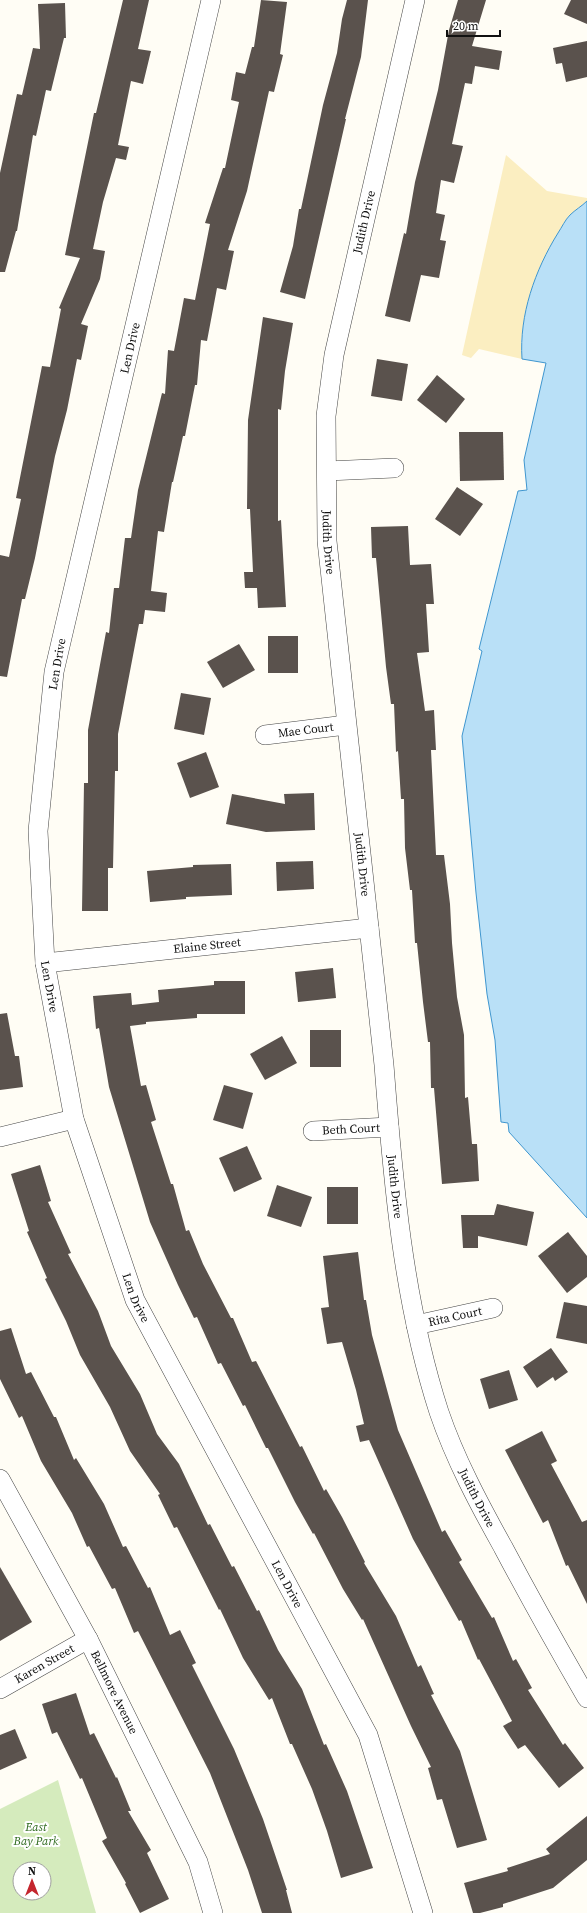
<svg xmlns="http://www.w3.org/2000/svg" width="587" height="1913" font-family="'Source Serif 4',serif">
	<rect width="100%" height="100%" fill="#fffdf5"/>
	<path fill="#d5ebbd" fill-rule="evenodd" d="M58,1780L96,1913H0V1809ZM20,1869H44V1893H20Z"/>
	<polygon fill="#fbeec1" points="506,155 547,191 587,198 587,201 569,216 532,289 523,324 521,341 522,359 479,349 471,358 462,355"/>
	<path fill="#b9e0f7" stroke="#3f96cf" d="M587,201V1218L509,1132L508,1123L501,1122L495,1040L487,994L476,893L462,736L482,651L479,649L518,491L527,490L524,460L546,363L522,359C519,315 535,270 558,233C562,227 565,220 570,215C575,210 582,206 587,201Z"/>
	<g fill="#5a524d">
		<polygon points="123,0 149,0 138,49 151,51 143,84 131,81 118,145 129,147 126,160 116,158 103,202 93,249 105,251 100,279 81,324 88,326 81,360 77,359 67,410 55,456 35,558 25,599 22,599 7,677 0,676 0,555 9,557 21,499 16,498 42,366 50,367 61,309 59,308 80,258 65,255 94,113 96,113"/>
		<polygon points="261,0 287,2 280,54 283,55 274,92 269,91 247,191 228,250 234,251 226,290 217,288 207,341 201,340 197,385 195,385 185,436 183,436 173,482 172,482 164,532 158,531 151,591 167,593 165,612 145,610 143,624 139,624 118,734 118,771 115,771 113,868 108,868 108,911 82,911 84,783 88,783 88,730 106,632 109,633 114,588 119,588 125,538 131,538 138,490 162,393 165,394 168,350 174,351 184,298 195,300 210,224 205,223 223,168 225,168 239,102 231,100 236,72 245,74 252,47 254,47"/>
		<polygon points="347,0 368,0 361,57 345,119 346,119 305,299 280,292 293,246 299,209 301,209 323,105 337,53 342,19"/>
		<polygon points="458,0 486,0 472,46 502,51 499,70 475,66 472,84 465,83 452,144 463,146 454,183 441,180 436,213 445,215 440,240 446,241 439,278 421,275 410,322 385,316 404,233 406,234 415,182 438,90 449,30"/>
		<polygon points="571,0 587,0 587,24 564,14"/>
		<polygon points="65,3 66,38 64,38 51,91 46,90 36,136 33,135 17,231 16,231 5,272 0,272 0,173 17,94 22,95 33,48 40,49 38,4"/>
		<polygon points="587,41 587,77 566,82 562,63 556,64 553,48"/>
		<polygon points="263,317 293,323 285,371 281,410 278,409 278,521 281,520 286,607 258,608 257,588 245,588 244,572 253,572 250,509 247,509 248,420"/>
		<polygon points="377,359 408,364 402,401 371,396"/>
		<polygon points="437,375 465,399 446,423 417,400"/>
		<polygon points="459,432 503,432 504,480 460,481"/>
		<polygon points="457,487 483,504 460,536 435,519"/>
		<polygon points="408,526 410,565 431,564 434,604 426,604 429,652 417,653 425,711 434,710 436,750 431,750 436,855 444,855 450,904 452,943 457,997 464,1035 465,1098 468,1097 472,1144 477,1144 479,1181 442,1184 434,1088 431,1088 430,1042 428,1042 423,1002 417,943 415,943 412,890 410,890 405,848 404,799 401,799 398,751 396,752 394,704 391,704 386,667 376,558 372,558 371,527"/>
		<rect x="268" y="636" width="30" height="37"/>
		<polygon points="239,644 255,670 223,688 207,662"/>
		<polygon points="181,693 211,698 204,735 174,729"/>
		<polygon points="206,752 219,787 190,798 177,763"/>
		<polygon points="314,793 315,830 266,832 226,824 232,794 285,804 284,794"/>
		<polygon points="313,861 314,889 277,891 276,862"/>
		<polygon points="231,864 232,895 186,897 186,899 150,902 147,871 193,867 193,865"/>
		<polygon points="333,968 336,998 298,1002 295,972"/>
		<polygon points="214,981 245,981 245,1014 197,1014 197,1018 146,1022 146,1024 130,1026 141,1086 146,1085 156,1120 151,1122 171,1184 173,1184 186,1231 189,1230 203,1264 231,1318 233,1318 252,1362 256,1361 300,1447 302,1446 324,1491 326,1489 342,1517 365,1562 364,1563 396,1616 418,1667 421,1665 434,1694 431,1695 460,1751 487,1840 457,1848 442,1799 437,1800 428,1768 431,1767 411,1726 363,1619 362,1620 343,1589 314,1533 313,1534 295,1502 268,1448 266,1448 245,1405 243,1406 221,1363 218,1364 197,1317 194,1318 178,1285 150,1222 109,1087 99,1028 96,1029 93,996 131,993 132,1005 159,1002 158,990 214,985"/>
		<polygon points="7,1013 15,1056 19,1056 23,1087 0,1090 0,1014"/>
		<rect x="310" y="1030" width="31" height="37"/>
		<polygon points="282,1036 297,1063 265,1080 250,1054"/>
		<polygon points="224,1085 253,1093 243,1129 213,1120"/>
		<polygon points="247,1146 262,1179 234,1192 219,1158"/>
		<polygon points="40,1165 51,1201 48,1202 71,1253 68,1254 98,1311 111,1346 140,1394 157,1434 179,1464 208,1525 210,1524 232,1567 234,1566 257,1611 259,1610 278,1650 302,1689 324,1745 326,1744 347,1791 373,1868 341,1878 327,1831 312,1789 292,1744 290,1744 272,1698 269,1700 243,1658 220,1609 219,1610 177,1527 174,1528 158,1495 160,1494 130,1451 110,1407 80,1355 66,1321 45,1279 47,1278 27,1232 29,1231 11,1174"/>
		<polygon points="277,1185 312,1197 301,1227 267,1216"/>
		<rect x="327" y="1187" width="31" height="37"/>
		<polygon points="497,1204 534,1212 527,1246 478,1236 478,1248 463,1248 461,1215 494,1215"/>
		<polygon points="568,1232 587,1256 587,1277 567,1293 538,1256"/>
		<polygon points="358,1252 364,1300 366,1300 372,1335 398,1430 442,1532 445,1530 462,1560 459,1562 492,1618 494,1617 513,1661 516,1659 532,1688 528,1690 563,1745 565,1743 584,1768 559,1788 525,1745 518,1749 503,1726 512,1721 479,1659 478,1660 461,1620 459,1621 413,1539 369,1440 360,1442 356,1426 364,1424 356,1390 342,1342 327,1344 321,1308 329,1307 323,1256"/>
		<polygon points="564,1302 587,1306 587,1344 556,1338"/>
		<polygon points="11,1328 26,1374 31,1372 54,1417 56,1417 74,1460 76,1458 104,1504 123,1547 126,1546 148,1588 150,1587 170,1635 180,1630 196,1663 192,1665 234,1749 263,1819 287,1890 286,1890 292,1913 262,1913 248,1870 210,1773 138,1631 134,1633 115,1588 112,1589 89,1546 87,1547 72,1513 41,1461 22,1416 19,1418 0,1379 0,1331"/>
		<polygon points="551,1348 568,1372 555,1381 553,1377 537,1388 523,1367"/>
		<polygon points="509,1370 518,1400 489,1409 480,1379"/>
		<polygon points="542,1431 557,1461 551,1464 582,1522 587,1520 587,1604 568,1565 566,1566 548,1520 543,1523 505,1450"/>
		<polygon points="0,1567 32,1622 0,1641"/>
		<polygon points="76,1693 90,1735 94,1733 116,1778 117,1777 131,1811 128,1811 151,1850 147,1853 169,1899 140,1913 125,1884 126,1883 102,1841 107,1838 82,1778 80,1779 57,1732 52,1734 42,1704"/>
		<polygon points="15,1729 27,1758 0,1770 0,1735"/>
		<polygon points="587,1816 587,1860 553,1888 503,1904 503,1907 480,1913 473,1913 464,1883 508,1871 507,1868 550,1854 546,1849"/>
	</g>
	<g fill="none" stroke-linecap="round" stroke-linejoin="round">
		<defs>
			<g id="minor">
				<path id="s1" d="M211,0L54,672L38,831L45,963L74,1119L135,1300L368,1735L423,1913"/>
				<path id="s2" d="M415,0L334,355L326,416L327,541L384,1065C393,1181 403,1301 439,1412C455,1459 479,1504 503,1547C530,1598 558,1648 587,1698"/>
				<polyline points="327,471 394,468"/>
				<path id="s3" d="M265,735L346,725"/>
				<path id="s4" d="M45,963L369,928"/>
				<path id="s5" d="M313,1131L389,1127"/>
				<polyline points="0,1137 74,1119"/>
				<path id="s6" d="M416,1325L493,1308"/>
				<path id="s7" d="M0,1479L88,1639L198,1862L213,1913"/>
				<path id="s8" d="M0,1689L88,1639"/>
			</g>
		</defs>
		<use href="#minor" stroke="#444" stroke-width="20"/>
		<use href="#minor" stroke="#fff" stroke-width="19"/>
	</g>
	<g text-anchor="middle" stroke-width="4" stroke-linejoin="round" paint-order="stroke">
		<g font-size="12" fill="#111" stroke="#fff">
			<text transform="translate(364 222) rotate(-77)" y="4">Judith Drive</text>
			<text transform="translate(130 348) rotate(-77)" y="4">Len Drive</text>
			<text dy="4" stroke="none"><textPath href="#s2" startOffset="552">Judith Drive</textPath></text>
			<text transform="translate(57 664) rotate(-80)" y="4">Len Drive</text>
			<text dy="4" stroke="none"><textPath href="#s3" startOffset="41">Mae Court</textPath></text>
			<text dy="4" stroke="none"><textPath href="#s2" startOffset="876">Judith Drive</textPath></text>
			<text dy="4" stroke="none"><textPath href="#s4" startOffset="163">Elaine Street</textPath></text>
			<text dy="4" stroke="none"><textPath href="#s1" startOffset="1006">Len Drive</textPath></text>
			<text dy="4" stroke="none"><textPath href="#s5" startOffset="38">Beth Court</textPath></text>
			<text dy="4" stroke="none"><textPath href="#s2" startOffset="1200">Judith Drive</textPath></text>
			<text dy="4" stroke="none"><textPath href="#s1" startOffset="1330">Len Drive</textPath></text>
			<text dy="4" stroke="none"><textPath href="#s6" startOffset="40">Rita Court</textPath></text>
			<text dy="4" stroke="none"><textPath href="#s2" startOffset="1524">Judith Drive</textPath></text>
			<text dy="4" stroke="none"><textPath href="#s1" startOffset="1654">Len Drive</textPath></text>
			<text dy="4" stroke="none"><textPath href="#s8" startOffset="51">Karen Street</textPath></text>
			<text dy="4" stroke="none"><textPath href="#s7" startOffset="242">Bellmore Avenue</textPath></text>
		</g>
		<g font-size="12" font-style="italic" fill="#2f6b1f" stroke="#fff">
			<text x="36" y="1831">East<tspan x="36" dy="14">Bay Park</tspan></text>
		</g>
	</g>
	<g transform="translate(32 1881)"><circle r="19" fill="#ffffff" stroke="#a0a0a0"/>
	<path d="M0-3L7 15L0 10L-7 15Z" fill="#c4262e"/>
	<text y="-6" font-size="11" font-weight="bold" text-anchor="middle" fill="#111111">N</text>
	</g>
	<path d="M447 30v6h53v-6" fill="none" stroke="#111111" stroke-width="2"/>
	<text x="453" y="30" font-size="12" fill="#111111" stroke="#ffffff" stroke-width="3" paint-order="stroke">20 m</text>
</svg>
